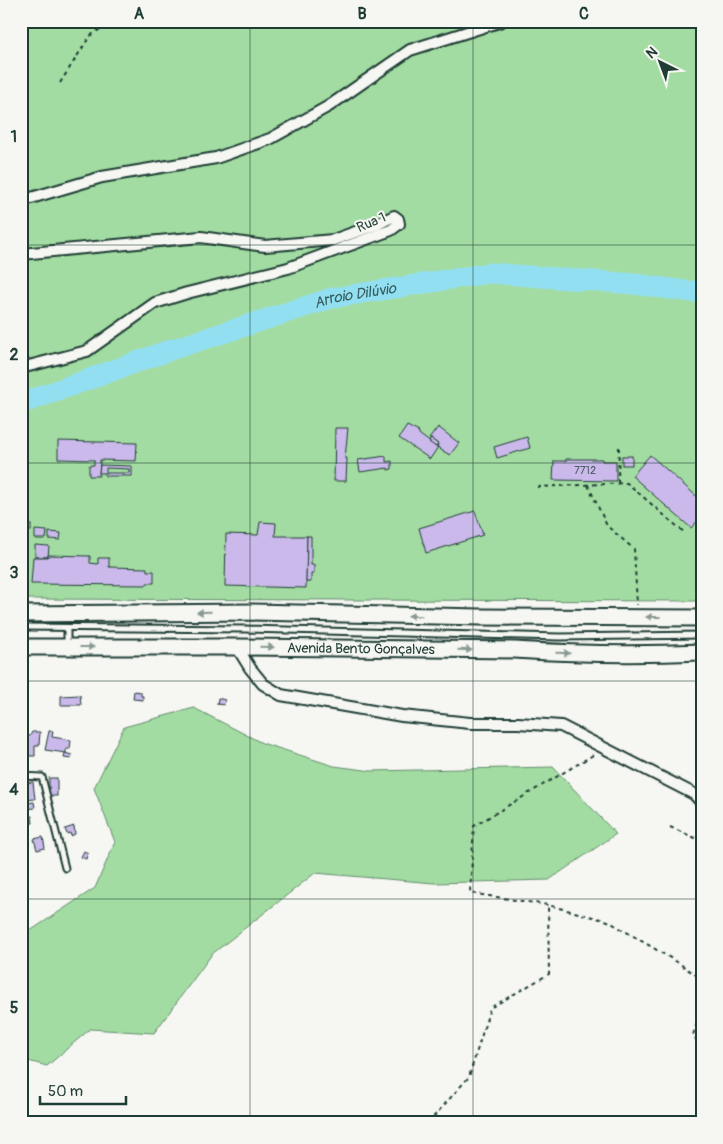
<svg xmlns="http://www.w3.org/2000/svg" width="723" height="1144" font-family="Pangolin,sans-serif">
	<rect width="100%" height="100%" fill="#f6f6f2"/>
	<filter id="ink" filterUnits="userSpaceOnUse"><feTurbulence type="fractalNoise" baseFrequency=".02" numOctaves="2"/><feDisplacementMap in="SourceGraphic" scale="10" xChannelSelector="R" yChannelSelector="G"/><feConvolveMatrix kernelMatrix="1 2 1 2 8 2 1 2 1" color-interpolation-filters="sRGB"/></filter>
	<g filter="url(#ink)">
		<g fill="#a3dca2" stroke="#618c6b">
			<polygon points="21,21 702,21 702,601 21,599"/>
			<polygon points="194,708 262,743 334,766 372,771 553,767 616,834 549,880 434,883 315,873 212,954 154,1033 90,1029 47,1066 21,1059 21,937 95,888 115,842 94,788 124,727"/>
		</g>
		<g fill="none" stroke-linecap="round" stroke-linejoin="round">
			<path stroke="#92dff2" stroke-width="21" id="s1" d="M21,402L28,401L170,350L332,298L489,273L634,284L693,292L702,288"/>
		</g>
		<g fill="#cab9ea" stroke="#1f3d34" fill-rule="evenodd">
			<polygon points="407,426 419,432 419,434 436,447 438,447 430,459 399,438"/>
			<polygon points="438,427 459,443 450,455 441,450 437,446 438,444 431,439 429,439"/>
			<polygon points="335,428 348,428 345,458 347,458 346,481 334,481"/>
			<polygon points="527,437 530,448 497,458 494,447"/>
			<polygon points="431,439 438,444 436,447 429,442"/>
			<polygon points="58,441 137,443 136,461 100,460 99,476 89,476 89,465 94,465 94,460 58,459"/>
			<polygon points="650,455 702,501 702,516 691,528 632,476"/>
			<polygon points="386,456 386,462 392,461 392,469 388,470 388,468 360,472 358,460"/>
			<rect x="622" y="456" width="10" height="9"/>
			<polygon points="566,459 602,459 602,461 616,461 616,481 553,480 554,461 566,461"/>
			<path d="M100,465L132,466V476H105V473H99ZM106,468L129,469V473H106Z"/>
			<polygon points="475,511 483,535 426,553 419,528"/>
			<polygon points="260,522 276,523 275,536 307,536 306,588 225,586 226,534 258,535"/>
			<rect x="24" y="525" width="7" height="6"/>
			<polygon points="35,530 47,531 46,539 35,539"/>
			<polygon points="49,532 61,533 60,540 49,539"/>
			<polygon points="307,536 311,536 311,565 314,565 314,574 311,574 311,582 306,582"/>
			<polygon points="35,545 49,546 48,557 35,557"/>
			<polygon points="48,555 90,556 90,563 98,564 98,558 109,558 109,567 147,568 147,571 154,571 154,583 147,583 147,585 31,584 33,557 48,557"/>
			<polygon points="134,691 141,692 141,696 143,696 143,700 133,699"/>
			<polygon points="80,695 81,705 61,705 61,696"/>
			<polygon points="218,698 225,700 224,705 217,704"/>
			<polygon points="49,731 53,731 52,737 71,740 70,749 66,749 66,753 45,750"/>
			<polygon points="32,732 40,732 39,746 35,746 35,756 23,756 23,740 27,740 27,736 30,736"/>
			<polygon points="65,753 72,755 71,759 64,758"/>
			<rect x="49" y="778" width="8" height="18"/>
			<polygon points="33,782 35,799 25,800 25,797 22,798 21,792 24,792 23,783"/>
			<polygon points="34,802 35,808 26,809 26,803"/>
			<polygon points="26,816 32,816 33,823 27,824"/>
			<polygon points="74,826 75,834 71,836 70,833 67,834 65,829"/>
			<polygon points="43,837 45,848 37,850 34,839"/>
			<polygon points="84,851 88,853 86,859 81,857"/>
		</g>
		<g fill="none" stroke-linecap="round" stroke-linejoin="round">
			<defs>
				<g id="lane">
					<polyline points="21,627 245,629 560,637 702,635"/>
					<polyline points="67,645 67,628"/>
					<polyline points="21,776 42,777 65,868"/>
				</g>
				<g id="street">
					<polyline points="21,201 102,177 216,158 270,139 329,106 410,50 502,21"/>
					<polyline points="21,254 201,237 265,246 333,240 378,224 394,216 398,219 399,224 391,230 288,268 187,293 155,303 87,351 21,368"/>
					<polyline points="237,647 250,668 263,684 281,695 402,716 470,723 518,723 561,726 694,794 702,803"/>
				</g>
				<g id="primary">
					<polyline points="21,614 252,612 481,617 702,618"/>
					<path id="s2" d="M21,647H237L515,650C577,654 639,655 702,652"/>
				</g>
			</defs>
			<use href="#lane" stroke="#1f3d34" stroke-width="9"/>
			<use href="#street" stroke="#1f3d34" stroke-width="14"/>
			<use href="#primary" stroke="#1f3d34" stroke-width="19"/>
			<g stroke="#1f3d34" stroke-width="2" stroke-dasharray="4 4" stroke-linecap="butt">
				<polyline points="60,83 90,36 112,21"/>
				<polyline points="618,483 619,446"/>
				<polyline points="588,485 607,526 634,549 637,605"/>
				<polyline points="537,487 627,483 686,534"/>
				<polyline points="593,755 474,826 470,893 548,905 608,921 677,962 702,979"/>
				<polyline points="670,827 702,841"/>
				<polyline points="702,1008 693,1035 702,1048"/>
				<polyline points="428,1123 469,1077 490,1008 549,974 548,905"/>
			</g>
			<use href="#lane" stroke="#f6f6f2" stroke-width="5"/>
			<use href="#street" stroke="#f6f6f2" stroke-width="10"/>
			<use href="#primary" stroke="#f6f6f2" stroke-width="15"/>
		</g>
		<defs><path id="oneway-solid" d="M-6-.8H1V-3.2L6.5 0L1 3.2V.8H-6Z" transform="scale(1.25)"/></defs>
		<g fill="#8a9a93">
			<use href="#oneway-solid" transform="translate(204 612) rotate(179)"/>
			<use href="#oneway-solid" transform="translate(415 616) rotate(-179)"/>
			<use href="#oneway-solid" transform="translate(653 617) rotate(-180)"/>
			<use href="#oneway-solid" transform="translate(87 647)"/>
			<use href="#oneway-solid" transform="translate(267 647) rotate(1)"/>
			<use href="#oneway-solid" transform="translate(465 650) rotate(1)"/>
			<use href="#oneway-solid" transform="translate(563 653) rotate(1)"/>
		</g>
	</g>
	<path fill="none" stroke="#1f3d34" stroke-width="1" stroke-opacity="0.55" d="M250,21V1123M473,21V1123M21,245H702M21,463H702M21,681H702M21,899H702"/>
	<g text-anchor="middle" stroke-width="4" stroke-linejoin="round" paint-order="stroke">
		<g font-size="11" fill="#4a5c62">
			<text x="585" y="474">7712</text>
		</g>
		<g font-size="14" fill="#1f3d34" stroke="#f6f6f2">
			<text transform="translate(371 222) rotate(-23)" y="5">Rua 1</text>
			<text dy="5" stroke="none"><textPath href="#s2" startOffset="340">Avenida Bento Gonçalves</textPath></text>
		</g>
		<g font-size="15" font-style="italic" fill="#365d5a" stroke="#f6f6f2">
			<text dy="5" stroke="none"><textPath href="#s1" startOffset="351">Arroio Dilúvio</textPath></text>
		</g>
	</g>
	<rect width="723" height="1144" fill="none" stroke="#f6f6f2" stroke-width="55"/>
	<g transform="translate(660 62) rotate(318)" stroke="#f6f6f2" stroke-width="4" paint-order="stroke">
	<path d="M0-4L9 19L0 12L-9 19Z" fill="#1f3d34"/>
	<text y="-8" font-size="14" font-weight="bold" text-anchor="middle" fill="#1f3d34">N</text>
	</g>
	<path d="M40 1096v8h86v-8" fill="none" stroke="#1f3d34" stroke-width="2.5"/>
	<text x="48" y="1096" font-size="15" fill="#1f3d34" stroke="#f6f6f2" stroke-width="4" paint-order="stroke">50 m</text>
	<rect x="28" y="28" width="668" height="1088" fill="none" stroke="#1f3d34" stroke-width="2"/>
	<g font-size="16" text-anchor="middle" font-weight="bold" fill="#1f3d34">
		<text x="139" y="19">A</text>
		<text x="362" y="19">B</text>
		<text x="584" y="19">C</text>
		<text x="14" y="142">1</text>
		<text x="14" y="360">2</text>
		<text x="14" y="578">3</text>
		<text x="14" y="795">4</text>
		<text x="14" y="1013">5</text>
	</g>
</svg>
